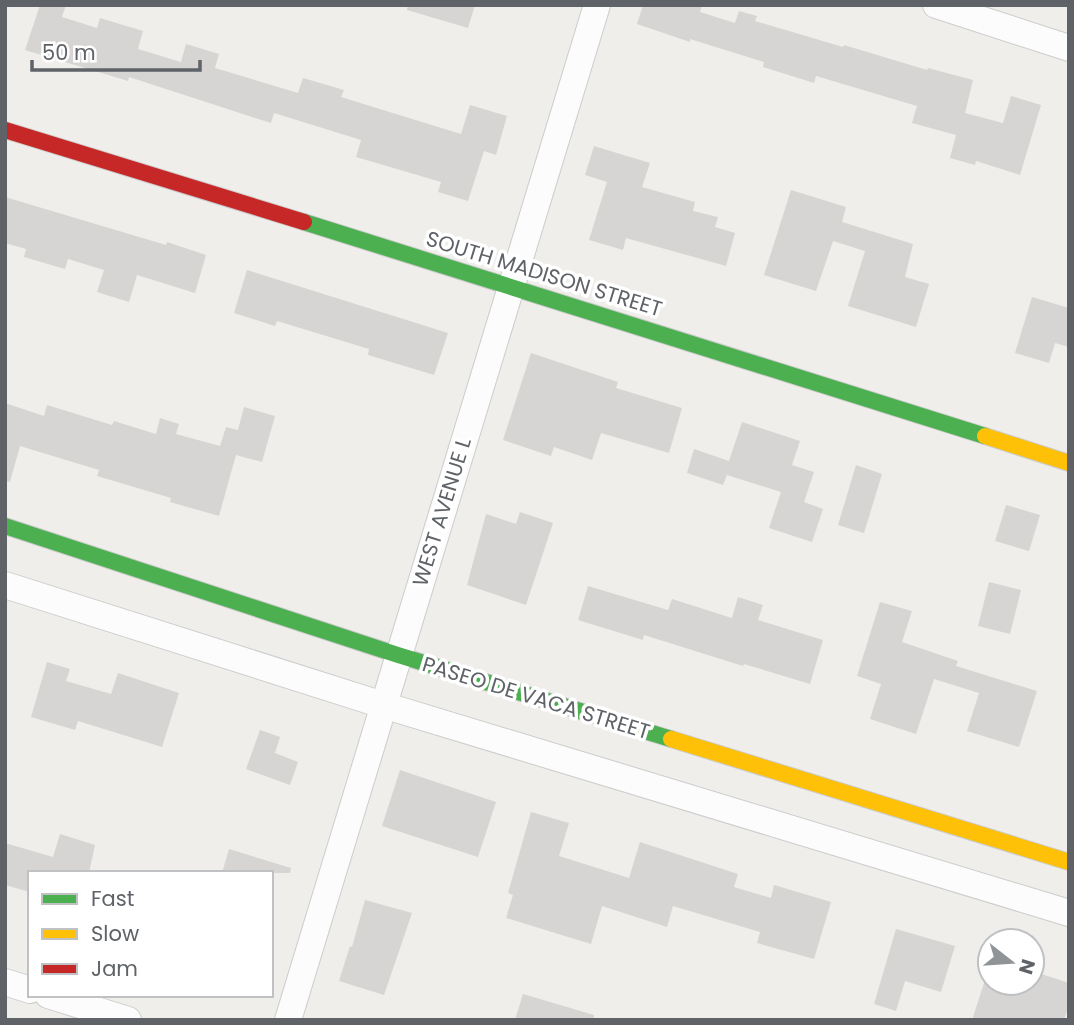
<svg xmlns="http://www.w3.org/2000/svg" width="1074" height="1025" font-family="Poppins,sans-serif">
	<rect width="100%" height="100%" fill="#efeeea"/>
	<g fill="#d6d5d3">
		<polygon points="40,5 66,5 62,17 97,28 100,18 143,31 138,49 181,62 186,44 219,54 215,68 298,93 303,78 344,90 341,97 461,134 470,105 507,116 496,155 484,151 468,201 438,192 441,182 356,157 361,140 274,113 271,123 129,77 128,81 25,50"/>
		<polygon points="408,5 475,5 468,28 407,10"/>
		<polygon points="643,5 702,5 700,12 735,23 739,11 757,16 755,21 843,47 844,45 927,70 928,68 973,80 965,113 1003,123 1011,96 1041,105 1020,175 976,161 975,165 950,158 956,135 912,123 917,106 816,76 814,83 763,67 764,62 690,39 690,42 637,24"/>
		<polygon points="594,146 650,163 642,187 695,202 693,211 718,217 715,227 735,233 726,266 626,238 623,250 589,240 607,182 585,175"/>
		<polygon points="791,190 846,207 842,222 913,244 905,277 929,284 916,327 848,306 865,251 833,241 816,291 764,275"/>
		<polygon points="5,197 166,245 167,242 206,255 195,293 137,275 129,302 97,292 104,270 68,259 65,269 24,257 26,249 5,243"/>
		<polygon points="247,270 448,333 434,375 368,355 369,349 277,321 275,326 234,313"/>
		<polygon points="1032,297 1069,308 1069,347 1055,343 1049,363 1015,353"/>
		<polygon points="531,353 618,382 616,388 682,408 669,453 601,433 592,460 554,447 551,456 503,440"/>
		<polygon points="5,403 44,416 47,405 112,425 114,421 156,434 160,418 179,424 176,434 220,446 226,427 238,430 244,407 275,416 262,462 236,455 219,516 170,502 171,498 97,476 99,470 20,446 10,482 5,481"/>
		<polygon points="742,422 800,441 792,465 814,472 804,502 823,509 812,542 769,528 781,492 727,475 723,485 687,473 694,449 729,461"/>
		<polygon points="856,465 882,474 864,533 838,525"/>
		<polygon points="1006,505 1040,515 1029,551 995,541"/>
		<polygon points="520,512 553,523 526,605 467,585 486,514 516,524"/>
		<polygon points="989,582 1021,590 1010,634 978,626"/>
		<polygon points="588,586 668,610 672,599 732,618 738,597 763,605 758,620 823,640 810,684 744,664 743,666 644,635 643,640 578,620"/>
		<polygon points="880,602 912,611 902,642 958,661 956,666 1037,691 1019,747 967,731 979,693 934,679 916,734 870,719 881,684 857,676"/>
		<polygon points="47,662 70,669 66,681 111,694 118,673 179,693 162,747 78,721 75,730 31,717"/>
		<polygon points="260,730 280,737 275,753 298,762 290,785 246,769"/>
		<polygon points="400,770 496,802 478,857 382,826"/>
		<polygon points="531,812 569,823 559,856 629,878 640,842 738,874 734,887 771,898 774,885 831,902 814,959 757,943 760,932 673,906 667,927 602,906 591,944 506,918 513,895 508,893"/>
		<polygon points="60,834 95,845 89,873 30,873 30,892 5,885 5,843 53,857"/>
		<polygon points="229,849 291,868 290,873 222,873"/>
		<polygon points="365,900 412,913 384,995 339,981 350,946 352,947"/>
		<polygon points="896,929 955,946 941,992 905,981 896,1011 874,1004"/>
		<polygon points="1032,971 1069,983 1069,1005 1064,1020 972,1020 984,983 1032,983"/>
		<polygon points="523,994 594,1015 594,1020 515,1020"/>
	</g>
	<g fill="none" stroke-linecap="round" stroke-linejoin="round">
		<defs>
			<g id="street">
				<polyline points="936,5 1069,48"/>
				<polyline points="5,585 383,705 1069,913"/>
				<polyline points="5,982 30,990"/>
				<polyline points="48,995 128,1020"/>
				<polyline points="288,1020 597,5"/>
			</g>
			<g id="fast">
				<polyline points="304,222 985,436"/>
				<polyline points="5,526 398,655 671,739"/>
			</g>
			<g id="slow">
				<polyline points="985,436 1069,463"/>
				<polyline points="671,739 1069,862"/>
			</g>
			<polyline id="jam" points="5,130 304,222"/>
		</defs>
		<use href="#street" stroke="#cbcccc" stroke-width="28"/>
		<use href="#fast" stroke="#cacacb" stroke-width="18"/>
		<use href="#slow" stroke="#cacacb" stroke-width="18"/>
		<use href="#jam" stroke="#cacacb" stroke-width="18"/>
		<use href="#street" stroke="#fdfcfc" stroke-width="26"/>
		<use href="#fast" stroke="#4caf50" stroke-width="16"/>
		<use href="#slow" stroke="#ffc107" stroke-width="16"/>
		<use href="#jam" stroke="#c62828" stroke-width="16"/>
	</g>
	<g text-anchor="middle" stroke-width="7" stroke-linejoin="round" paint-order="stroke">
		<g font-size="21" fill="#5f6368" stroke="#fff">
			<text transform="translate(544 274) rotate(17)" y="7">SOUTH MADISON STREET</text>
			<text transform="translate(442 512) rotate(-73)" y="7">WEST AVENUE L</text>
			<text transform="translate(536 698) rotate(17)" y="7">PASEO DE VACA STREET</text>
		</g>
	</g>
	<rect width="1074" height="1025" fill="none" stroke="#5f6368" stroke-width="14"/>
	<rect x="28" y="871" width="245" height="126" fill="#ffffff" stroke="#bfc1c3" stroke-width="2"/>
	<rect x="42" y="894" width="35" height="10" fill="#4caf50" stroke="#bfc1c3" stroke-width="2"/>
	<text x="91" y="906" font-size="21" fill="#5f6368">Fast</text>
	<rect x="42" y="929" width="35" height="10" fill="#ffc107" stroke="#bfc1c3" stroke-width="2"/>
	<text x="91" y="941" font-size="21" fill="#5f6368">Slow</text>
	<rect x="42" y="964" width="35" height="10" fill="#c62828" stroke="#bfc1c3" stroke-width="2"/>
	<text x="91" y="976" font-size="21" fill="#5f6368">Jam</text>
	<g transform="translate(1011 962) rotate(107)"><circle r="33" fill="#ffffff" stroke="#bfc1c3" stroke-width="2"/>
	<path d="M0-5L12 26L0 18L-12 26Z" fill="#919496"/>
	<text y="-10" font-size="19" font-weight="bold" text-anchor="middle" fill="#5f6368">N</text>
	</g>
	<path d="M32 60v10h168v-10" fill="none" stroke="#5f6368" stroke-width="3.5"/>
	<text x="42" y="60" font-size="21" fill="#5f6368" stroke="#ffffff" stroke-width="5" paint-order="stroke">50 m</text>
</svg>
